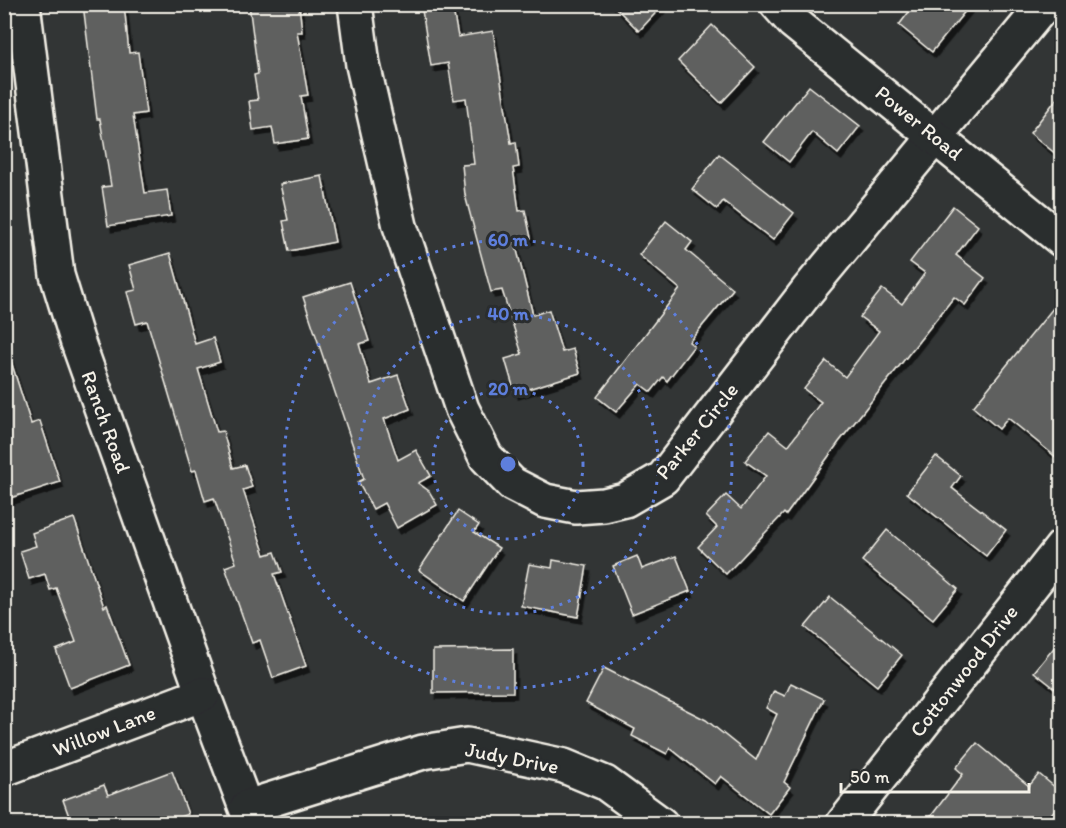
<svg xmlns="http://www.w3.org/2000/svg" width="1066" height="828" font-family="Itim,sans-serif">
	<defs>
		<filter id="shadow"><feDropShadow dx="3.5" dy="6" stdDeviation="0" flood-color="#0009"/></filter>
	</defs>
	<rect width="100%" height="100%" fill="#323535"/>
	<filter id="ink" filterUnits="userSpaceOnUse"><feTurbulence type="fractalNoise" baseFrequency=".0167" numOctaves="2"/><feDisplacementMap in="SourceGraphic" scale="12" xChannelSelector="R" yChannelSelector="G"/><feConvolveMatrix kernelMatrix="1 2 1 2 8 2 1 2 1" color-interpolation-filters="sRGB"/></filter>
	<g filter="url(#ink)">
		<g fill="#5f605f" stroke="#f4f1e8" stroke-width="1.5" filter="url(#shadow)">
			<polygon points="83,4 124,4 129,53 138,52 146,113 133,115 145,193 167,190 171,216 108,226 102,187 111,186 100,119 97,119"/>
			<polygon points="249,4 299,4 302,32 297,32 308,95 301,96 308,139 275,144 272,127 253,130 249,101 258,100 254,75 258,74"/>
			<polygon points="421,4 452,4 458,37 493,31 511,143 516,142 519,167 513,168 519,211 525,210 531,238 515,242 533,315 549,310 562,352 573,349 580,373 515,393 505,359 522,354 502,290 491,292 465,195 462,165 474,164 466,98 454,100 448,63 431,66"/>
			<polygon points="612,4 664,4 639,31"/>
			<polygon points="915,4 971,4 932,52 899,25"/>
			<polygon points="712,25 755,67 721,103 678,61"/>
			<polygon points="809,86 860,126 838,154 812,132 789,162 764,142"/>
			<polygon points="1062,92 1062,159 1030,133"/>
			<polygon points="719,154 794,213 773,240 723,201 717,209 692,189"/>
			<polygon points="322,176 335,242 289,251 283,221 288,220 280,184"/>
			<polygon points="953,206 978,226 956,255 985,278 965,305 954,297 839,442 786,515 784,513 726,574 698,547 717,527 706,516 726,495 741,509 766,476 745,461 769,431 788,446 821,402 804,389 826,361 845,377 879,331 860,317 882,289 902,304 925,273 910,262"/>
			<polygon points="666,221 692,242 686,250 733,289 689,342 694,346 667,381 663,377 651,392 640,384 616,412 597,397 680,289 639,255"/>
			<polygon points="170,253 195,344 213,338 220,362 198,369 217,432 223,431 233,468 245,465 252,487 243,490 265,555 275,552 282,572 274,574 306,666 273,678 260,640 252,643 225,567 236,563 214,498 205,501 196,470 192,471 147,321 136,324 127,292 136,290 129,265"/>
			<polygon points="350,282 369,341 359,344 371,384 398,375 410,409 384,419 398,460 416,450 431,476 418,483 429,491 437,505 397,528 384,503 373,509 358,482 364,479 303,297"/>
			<polygon points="1062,297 1062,462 1008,418 999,429 973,407"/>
			<polygon points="9,355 31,424 40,421 60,482 4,500 4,356"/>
			<polygon points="936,456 961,476 952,488 1006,530 986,556 907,493"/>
			<polygon points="458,511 479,525 474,532 499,548 464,601 419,570"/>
			<polygon points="74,518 104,607 107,605 129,665 70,688 56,650 76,642 56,588 50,590 45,574 29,579 20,551 36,546 32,533"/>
			<polygon points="887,530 958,589 933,619 862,561"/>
			<polygon points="637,556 642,569 676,556 690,591 632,614 613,566"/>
			<polygon points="553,560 587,566 578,617 521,606 529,564 552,568"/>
			<polygon points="830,597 902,655 877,686 805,627"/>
			<polygon points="1062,638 1062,694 1034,672"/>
			<polygon points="513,649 513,692 433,693 433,650"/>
			<polygon points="604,668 706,720 756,760 777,714 766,708 774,691 785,696 791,683 824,699 784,782 790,787 769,814 721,776 715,784 670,748 667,754 632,736 635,729 586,703"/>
			<polygon points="977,743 1029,786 1039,774 1062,793 1062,801 1043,824 925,824 963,774 956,768"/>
			<polygon points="172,771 188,814 161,824 84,824 81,815 70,819 63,800 104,785 108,795"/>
		</g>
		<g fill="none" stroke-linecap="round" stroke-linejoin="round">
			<defs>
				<g id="minor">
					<polyline points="23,4 57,275 77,340 203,694 252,824"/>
					<polyline points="355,4 363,65 400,226 462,409 486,457 512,484 545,501 576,507 604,505 625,500 663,478 808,290 1045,4"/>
					<polyline points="777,4 793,22 1062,240"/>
					<polyline points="4,769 203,694"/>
					<polyline points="247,807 423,752 467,745 564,766 605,783 661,824"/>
					<polyline points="843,824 1062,547"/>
				</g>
			</defs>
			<use href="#minor" stroke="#f4f1e8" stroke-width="38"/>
			<use href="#minor" stroke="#2a2d2e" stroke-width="33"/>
		</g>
	</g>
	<g fill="none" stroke="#5e7fdd" stroke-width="3" stroke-dasharray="3 6">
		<circle cx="508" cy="464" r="75"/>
		<circle cx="508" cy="464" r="150"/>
		<circle cx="508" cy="464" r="224"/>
	</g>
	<g text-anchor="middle" stroke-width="6" stroke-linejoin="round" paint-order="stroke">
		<g font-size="21" fill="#f4f1e8" stroke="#2a2d2e">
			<text transform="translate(919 123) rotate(39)" y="7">Power Road</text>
			<text transform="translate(106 422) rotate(70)" y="7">Ranch Road</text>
			<text transform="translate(697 431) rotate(-51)" y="7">Parker Circle</text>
			<text transform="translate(964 671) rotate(-52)" y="7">Cottonwood Drive</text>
			<text transform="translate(104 731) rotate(-21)" y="7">Willow Lane</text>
			<text transform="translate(512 758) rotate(11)" y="7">Judy Drive</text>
		</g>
	</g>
	<circle cx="508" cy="464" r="9" fill="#5e7fdd" stroke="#2a2d2e" stroke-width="3"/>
	<g font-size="18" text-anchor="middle" font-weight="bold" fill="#5e7fdd" stroke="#2a2d2e" stroke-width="6" stroke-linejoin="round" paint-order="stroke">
		<text x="508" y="246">60 m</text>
		<text x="508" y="320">40 m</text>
		<text x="508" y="395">20 m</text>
	</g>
	<rect width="1066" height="828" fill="none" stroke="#2a2d2e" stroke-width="24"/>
	<rect x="12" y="12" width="1042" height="804" fill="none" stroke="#f4f1e8" stroke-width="2" filter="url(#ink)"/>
	<path d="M841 783v9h188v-9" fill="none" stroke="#f4f1e8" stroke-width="3"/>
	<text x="850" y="783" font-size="18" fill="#f4f1e8" stroke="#2a2d2e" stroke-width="4.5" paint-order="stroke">50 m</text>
</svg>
